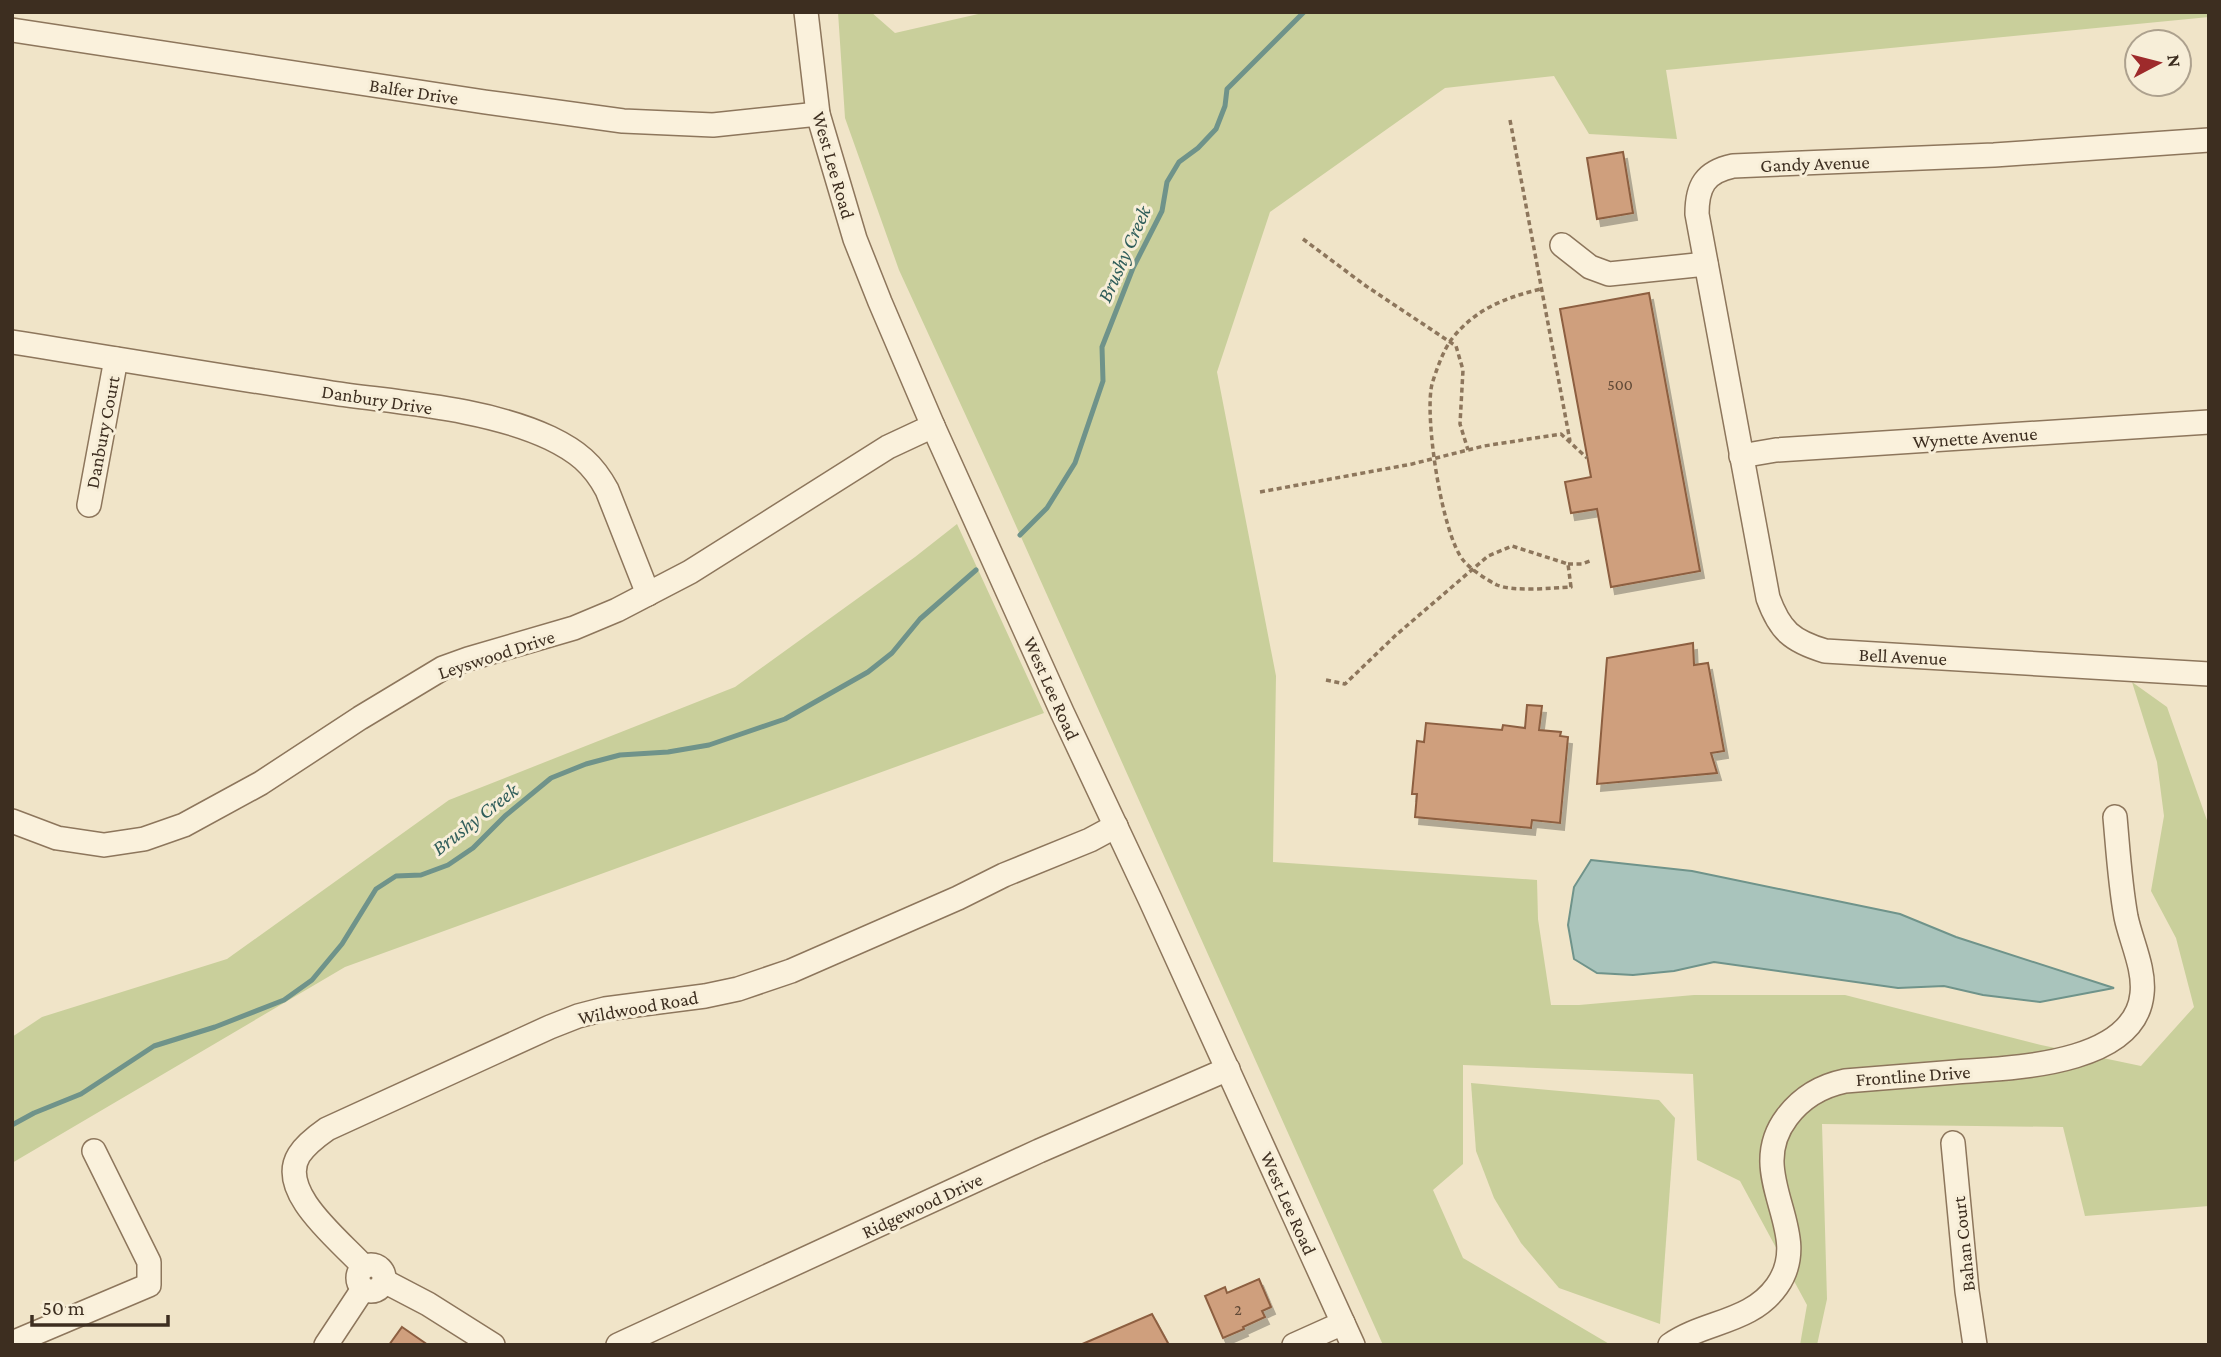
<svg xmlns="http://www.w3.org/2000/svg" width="2221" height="1357" font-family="'Crimson Pro',serif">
	<defs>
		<filter id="shadow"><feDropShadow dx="4" dy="7" stdDeviation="0" flood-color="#0004"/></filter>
	</defs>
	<rect width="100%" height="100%" fill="#f0e4c8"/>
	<g fill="#c9cf9b">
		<polygon points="838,12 871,12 895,33 987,12 2209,12 2209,17 1666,70 1677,139 1589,134 1554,76 1445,88 1270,212 1217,372 1276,676 1273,862 1537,880 1538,919 1551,1005 1579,1005 1694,995 1845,995 2041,1045 2141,1066 2194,1007 2176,938 2151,891 2164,816 2157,762 2132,682 2167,707 2209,826 2209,1206 2085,1216 2063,1127 1822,1124 1827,1299 1817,1345 1800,1345 1807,1305 1740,1181 1697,1160 1693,1074 1463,1065 1463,1164 1433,1190 1463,1258 1611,1345 1383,1345 1000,490 899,270 845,118"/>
		<polygon points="957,524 1044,713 345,967 12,1163 12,1037 42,1017 227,959 449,800 735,687 915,557"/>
		<polygon points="1471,1083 1659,1100 1675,1118 1660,1324 1559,1288 1521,1243 1494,1198 1476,1151"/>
	</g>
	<polygon fill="#a9c4bc" stroke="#6f938a" stroke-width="2" points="1591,860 1692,871 1900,914 1956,937 2114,988 2040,1002 1983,995 1944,986 1898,988 1714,962 1674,971 1633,975 1597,973 1574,959 1568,925 1574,887"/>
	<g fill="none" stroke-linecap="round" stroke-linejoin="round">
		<g stroke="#6f938a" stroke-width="5">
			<polyline points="1020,535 1047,508 1075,463 1103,381 1102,347 1133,268 1162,211 1167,182 1179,162 1198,148 1216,129 1225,106 1227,89 1304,12"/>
			<polyline points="12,1125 34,1113 81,1094 154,1046 215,1027 284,1000 312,980 342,944 376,889 396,876 421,875 448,865 473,848 505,816 551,778 586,764 620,755 668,752 709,745 785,719 868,672 892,653 920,619 976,570"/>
		</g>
	</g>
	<g fill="#cf9f7d" stroke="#8d5f41" stroke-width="2" filter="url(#shadow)">
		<polygon points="1623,152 1633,213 1597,219 1587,158"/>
		<polygon points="1649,293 1700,571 1611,587 1597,509 1571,513 1565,482 1591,477 1560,309"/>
		<polygon points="1693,643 1694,665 1708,663 1724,751 1711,753 1717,773 1597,784 1607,658"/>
		<polygon points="1527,705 1542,706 1539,730 1561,732 1560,736 1568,737 1560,823 1532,820 1531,828 1415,817 1417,794 1412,794 1417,741 1424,742 1426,723 1502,730 1503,725 1525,728"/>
		<polygon points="1259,1279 1271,1307 1262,1311 1265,1317 1243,1327 1244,1329 1223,1338 1205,1296 1225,1287 1227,1293"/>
		<polygon points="1152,1314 1169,1345 1080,1345"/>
		<polygon points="402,1327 428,1345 389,1345"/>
	</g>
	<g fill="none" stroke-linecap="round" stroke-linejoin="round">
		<defs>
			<g id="minor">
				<polyline points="806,12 818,114 855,239 880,302 933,426 1062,712 1150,899 1353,1345"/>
				<polyline points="12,30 485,102 623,121 713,125 818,114"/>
				<path d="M2209,140L1994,155L1733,166C1705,172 1697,186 1697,214L1768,598C1780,631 1792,641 1825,651L2209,674"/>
				<polyline points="1562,245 1590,267 1609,274 1706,264"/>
				<path d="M12,342C119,359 225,377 332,393C401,403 486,408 550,438C577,451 593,464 607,490L648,594"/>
				<polyline points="1741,456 1776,450 2209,422"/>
				<polyline points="89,505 116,359"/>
				<polyline points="12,821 57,838 104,845 144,839 184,825 261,783 360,718 443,668 468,659 574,628 617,610 690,572 888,447 933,426"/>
				<polyline points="1953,1143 1967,1291 1975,1345"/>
				<circle cx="371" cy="1278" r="13"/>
				<path d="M364,1267C342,1242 276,1192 299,1155C306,1144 317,1136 327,1129L550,1027L578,1016L605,1009L705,996L738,989L791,971L958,898L1004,875L1090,840L1116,826"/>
				<polyline points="384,1281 428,1304 493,1345"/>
				<polyline points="12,1343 149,1285 149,1262 94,1151"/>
				<polyline points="326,1345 363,1289"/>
				<polyline points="618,1345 1039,1151 1228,1069"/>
				<polyline points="1294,1345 1343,1323"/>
				<path d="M1670,1345C1704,1321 1751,1323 1777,1286C1816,1231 1742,1176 1787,1117C1802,1097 1821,1086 1845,1081C1882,1078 1919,1075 1956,1072C2008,1068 2135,1066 2142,994C2145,969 2131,941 2126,917C2120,884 2118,850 2115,817"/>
			</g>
		</defs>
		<use href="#minor" stroke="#8d765c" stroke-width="26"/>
		<g stroke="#8d765c" stroke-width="3.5" stroke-dasharray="5 3.5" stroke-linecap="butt">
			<polyline points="1510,120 1570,441"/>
			<polyline points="1303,239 1366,286 1456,346 1463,370 1460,424 1468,450"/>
			<polyline points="1260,492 1412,464 1484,446 1561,434 1587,458"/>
			<polyline points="1568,564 1582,564 1590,561"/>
			<path d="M1326,680L1345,684L1396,635L1488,556L1512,546L1568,564L1571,587C1552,588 1514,592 1497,585C1487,580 1470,569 1463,560C1442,534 1424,417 1432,384C1436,371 1443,351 1451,340C1475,309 1504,298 1541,289"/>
		</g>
		<use href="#minor" stroke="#faf1dc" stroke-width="23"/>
	</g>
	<g text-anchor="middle" stroke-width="6" stroke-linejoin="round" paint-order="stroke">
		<g font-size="16" fill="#624a37">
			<text x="1620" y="390">500</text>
			<text x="1238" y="1315">2</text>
		</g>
		<g font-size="19" fill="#3d2e20" stroke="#f7eed8">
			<text transform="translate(414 91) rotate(9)" y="7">Balfer Drive</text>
			<text transform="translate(1815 163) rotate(-2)" y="7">Gandy Avenue</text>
			<text transform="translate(834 165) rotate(74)" y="7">West Lee Road</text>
			<text transform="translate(377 399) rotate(9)" y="7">Danbury Drive</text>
			<text transform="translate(102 432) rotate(-79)" y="7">Danbury Court</text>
			<text transform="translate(1975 437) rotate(-4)" y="7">Wynette Avenue</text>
			<text transform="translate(496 654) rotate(-18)" y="7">Leyswood Drive</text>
			<text transform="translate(1903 656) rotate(3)" y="7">Bell Avenue</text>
			<text transform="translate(1052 688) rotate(66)" y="7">West Lee Road</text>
			<text transform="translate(638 1007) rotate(-10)" y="7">Wildwood Road</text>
			<text transform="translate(1913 1075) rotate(-4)" y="7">Frontline Drive</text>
			<text transform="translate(1289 1203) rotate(66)" y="7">West Lee Road</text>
			<text transform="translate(922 1205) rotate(-25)" y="7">Ridgewood Drive</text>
			<text transform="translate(1963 1244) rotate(-96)" y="7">Bahan Court</text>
		</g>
		<g font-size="21" font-style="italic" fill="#2f5d5a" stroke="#f7eed8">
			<text transform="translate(1124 254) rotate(-66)" y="7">Brushy Creek</text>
			<text transform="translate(475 819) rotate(-38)" y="7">Brushy Creek</text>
		</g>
	</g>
	<rect width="2221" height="1357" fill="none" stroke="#3d2e20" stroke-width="28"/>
	<g transform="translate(2158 63) rotate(83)"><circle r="33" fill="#f7eed8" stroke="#ada18e" stroke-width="2"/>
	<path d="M0-5L12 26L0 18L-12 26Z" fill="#9e2a2b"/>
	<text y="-10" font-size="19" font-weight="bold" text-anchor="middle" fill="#3d2e20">N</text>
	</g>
	<path d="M32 1315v10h136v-10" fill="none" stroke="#3d2e20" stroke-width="3.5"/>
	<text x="42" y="1315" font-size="21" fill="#3d2e20" stroke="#f7eed8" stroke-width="5" paint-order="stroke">50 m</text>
</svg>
